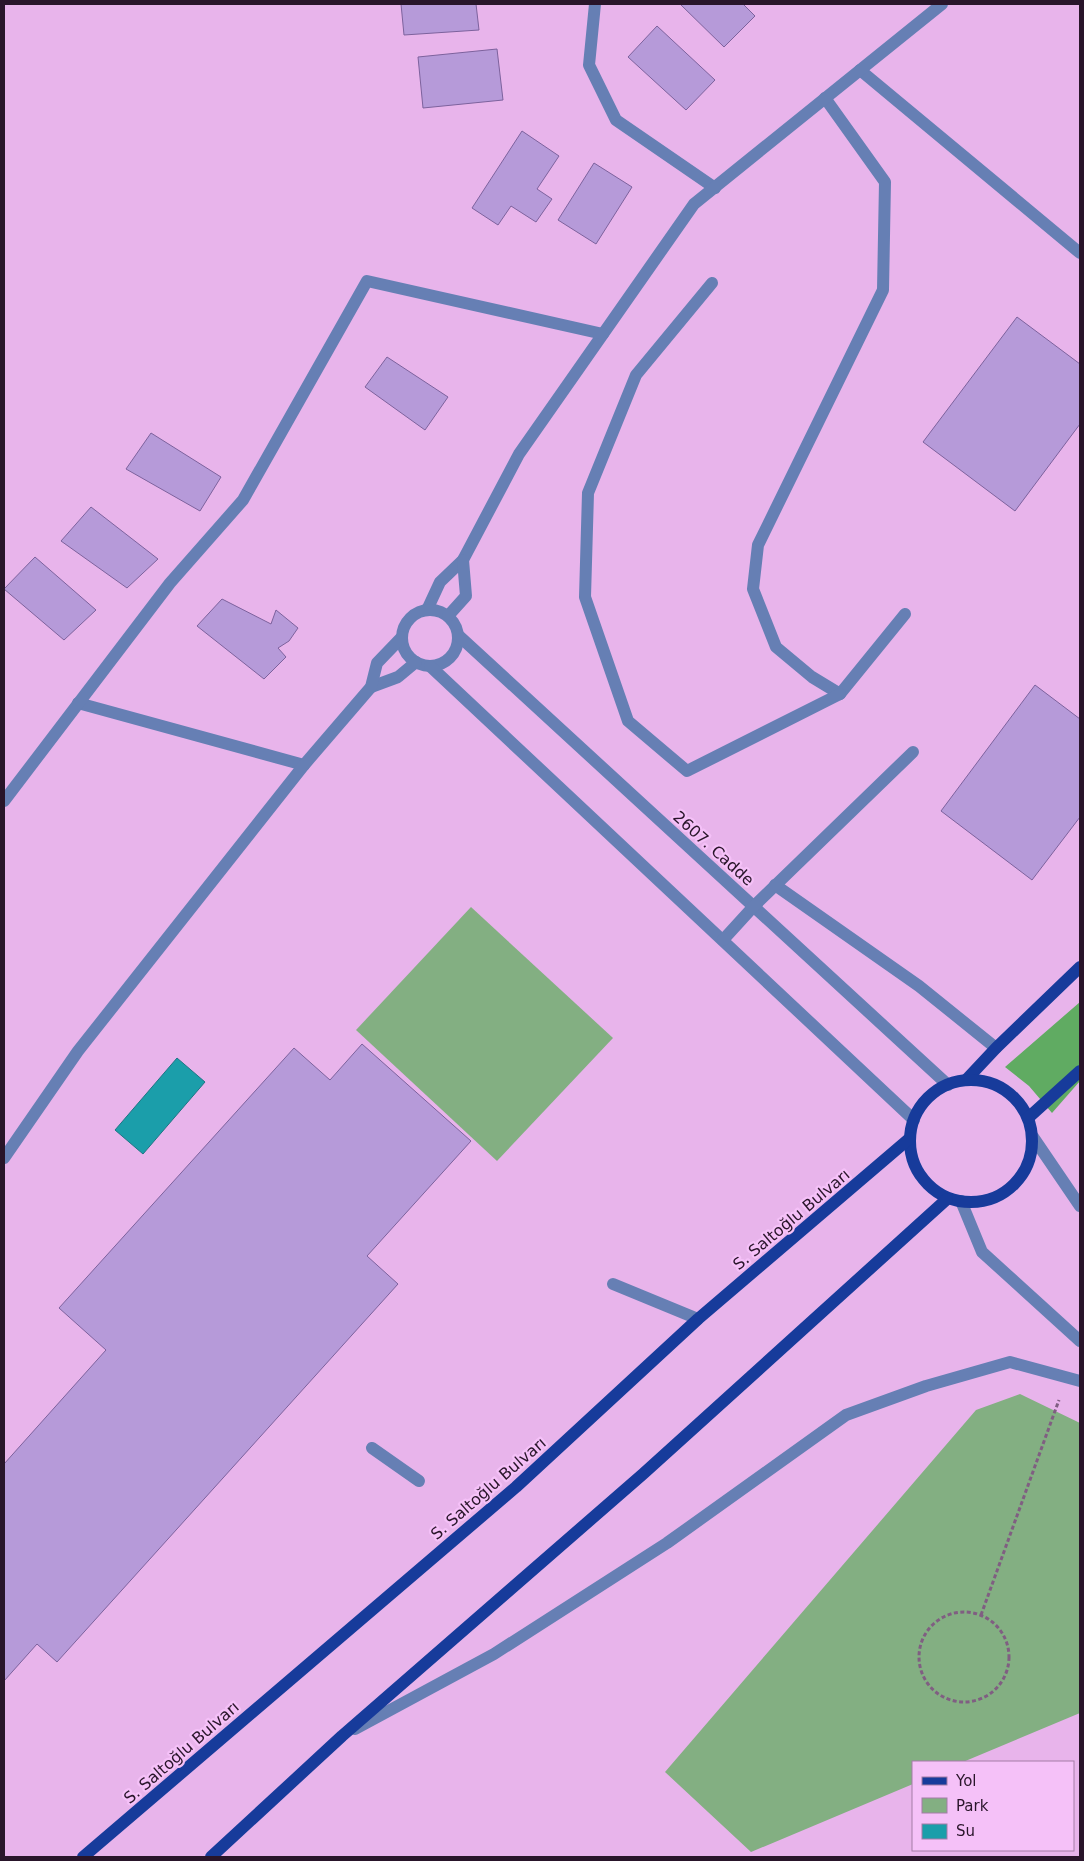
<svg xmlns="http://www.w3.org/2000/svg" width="1084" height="1861" font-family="'DejaVu Sans',sans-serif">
	<rect width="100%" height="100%" fill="#e8b4eb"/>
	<g fill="#83af82">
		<polygon points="471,907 613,1038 497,1161 356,1030"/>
		<polygon points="1020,1394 1080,1423 1080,1713 963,1762 913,1762 913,1784 751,1852 665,1772 976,1410"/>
	</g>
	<polygon fill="#60ab62" points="1080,1002 1080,1081 1052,1113 1029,1086 1005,1067"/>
	<polygon fill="#1b9eaa" stroke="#1f7584" points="177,1058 205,1082 143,1154 115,1130"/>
	<g fill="#b69ad9" stroke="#7d629d">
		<polygon points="401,4 476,4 479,30 404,35"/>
		<polygon points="680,4 743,4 755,16 724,47"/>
		<polygon points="657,26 715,80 686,110 628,57"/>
		<polygon points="497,49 503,100 423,108 418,57"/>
		<polygon points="522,131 559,156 537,189 552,199 536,222 511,206 498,225 472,208"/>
		<polygon points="594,163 632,187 596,244 558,220"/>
		<polygon points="1017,317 1080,364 1080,424 1015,511 923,442"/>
		<polygon points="387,357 448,397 425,430 365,387"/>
		<polygon points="151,433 221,477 200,511 126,469"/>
		<polygon points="91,507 158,559 127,588 61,541"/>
		<polygon points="35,557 96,610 64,640 4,589"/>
		<polygon points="222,599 271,624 276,610 298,628 289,641 278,648 286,657 264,679 197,626"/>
		<polygon points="1035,685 1080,719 1080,817 1032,880 941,811"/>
		<polygon points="362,1044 471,1141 367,1256 398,1284 57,1662 37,1644 4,1681 4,1464 106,1350 59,1308 294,1048 330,1080"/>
	</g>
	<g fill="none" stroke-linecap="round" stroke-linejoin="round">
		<g stroke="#805e82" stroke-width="3" stroke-dasharray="4 2.5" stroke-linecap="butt">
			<circle cx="964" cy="1657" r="45"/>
			<polyline points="981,1615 1059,1400"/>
		</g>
		<g stroke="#667fb4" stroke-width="12">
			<polyline points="595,4 589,65 616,120 715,188"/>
			<polyline points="860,70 1080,253"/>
			<polyline points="825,98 885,182 883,290 758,545 753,589 776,647 812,677 840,694 905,614"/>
			<polyline points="712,283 636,375 588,493 585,597 628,721 687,771 840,694"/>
			<polyline points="427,610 440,582 463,560 519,454 694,204 942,4"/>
			<circle cx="430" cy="638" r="28"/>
			<polyline points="448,616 466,596 463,560"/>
			<polyline points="458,635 948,1085"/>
			<polyline points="430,666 914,1120"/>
			<polyline points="371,687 398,677 416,662"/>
			<polyline points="78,703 304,765"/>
			<polyline points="4,801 170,583 243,500 367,281 603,334"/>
			<polyline points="775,885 919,986 996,1048"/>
			<polyline points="723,940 754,906 913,752"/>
			<polyline points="1033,1137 1080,1206"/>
			<polyline points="4,1158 78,1051 304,765 371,687 377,663 402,637"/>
			<polyline points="961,1201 982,1252 1080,1341"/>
			<polyline points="613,1284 698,1319"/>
			<polyline points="372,1448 419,1481"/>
			<polyline points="355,1729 494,1654 667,1543 846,1415 926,1386 1010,1362 1080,1381"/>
		</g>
		<g stroke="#173b9b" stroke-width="12">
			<polyline points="966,1080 996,1048 1080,967"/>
			<circle cx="971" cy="1141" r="61"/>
			<polyline points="1028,1118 1080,1071"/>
			<polyline points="83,1857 516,1487 698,1319 910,1138"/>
			<polyline points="211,1857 342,1736 643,1474 947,1199"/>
		</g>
	</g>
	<g text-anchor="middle" stroke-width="4.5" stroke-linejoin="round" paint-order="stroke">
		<g font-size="16" fill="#29152a" stroke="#f5c1f8">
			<text transform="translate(714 848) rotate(42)" y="6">2607. Cadde</text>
			<text transform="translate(791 1219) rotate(-40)" y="6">S. Saltoğlu Bulvarı</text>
			<text transform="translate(488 1488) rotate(-41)" y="6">S. Saltoğlu Bulvarı</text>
			<text transform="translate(181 1752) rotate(-41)" y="6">S. Saltoğlu Bulvarı</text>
		</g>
	</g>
	<rect width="1084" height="1861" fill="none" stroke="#29152a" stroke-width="10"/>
	<rect x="912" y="1761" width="162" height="90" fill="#f5c1f8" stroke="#a37ca6"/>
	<rect x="922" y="1777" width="25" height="8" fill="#173b9b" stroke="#a37ca6"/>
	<text x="956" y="1786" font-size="15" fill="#29152a">Yol</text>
	<rect x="922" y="1798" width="25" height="15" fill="#83af82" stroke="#a37ca6"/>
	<text x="956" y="1811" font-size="15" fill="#29152a">Park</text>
	<rect x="922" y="1824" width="25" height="15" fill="#1b9eaa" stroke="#a37ca6"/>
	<text x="956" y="1836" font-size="15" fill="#29152a">Su</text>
</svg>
